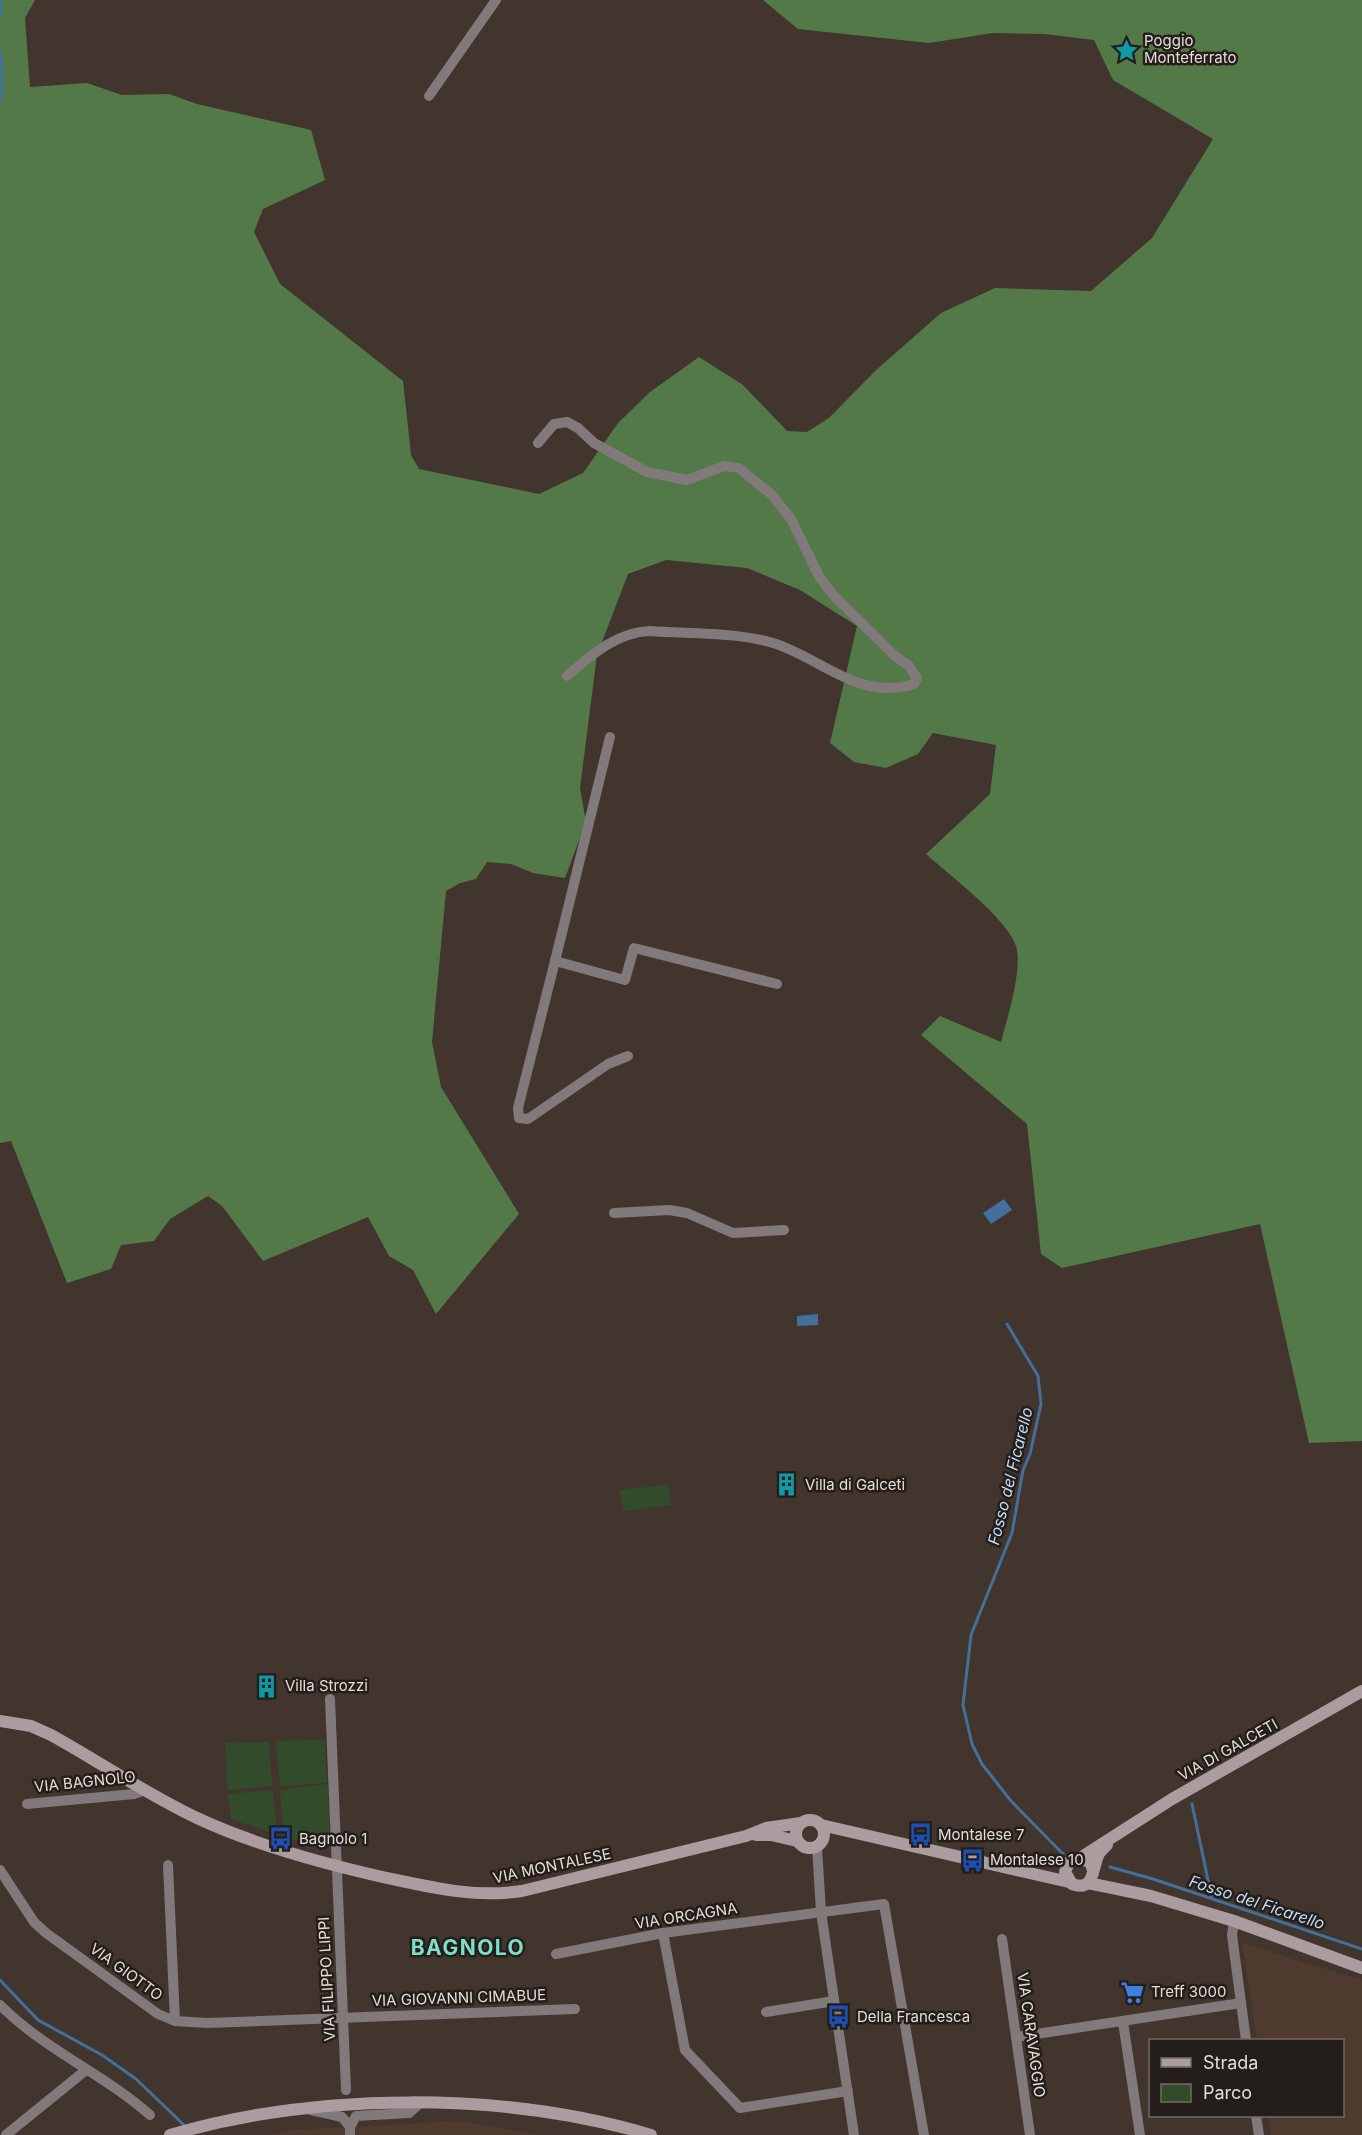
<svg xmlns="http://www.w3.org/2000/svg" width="1362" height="2135" font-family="Inter,sans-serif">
	<rect width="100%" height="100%" fill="#42352d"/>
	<g fill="#4e3a2f">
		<polygon points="1242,1943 1362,1980 1362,2135 1271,2135 1268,2116 1342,2116 1342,2040 1257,2040"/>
		<polygon points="460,2121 539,2135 269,2135 290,2130"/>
	</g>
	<g fill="#324c2b">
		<polygon points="668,1484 671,1505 623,1511 620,1490"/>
		<polygon points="325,1740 327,1783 280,1786 276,1741"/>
		<polygon points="269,1742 272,1786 228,1790 225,1743"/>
		<polygon points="328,1784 330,1847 284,1837 280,1790"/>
		<polygon points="273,1790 277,1834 231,1819 228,1794"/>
	</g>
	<path fill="#537948" d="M0,0H35L25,18L30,87L87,83L122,95L169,94L197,104L311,130L325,180L263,209L254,232L280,284L403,381L411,455L419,469L539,494L583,473L618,423L650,392L699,357L743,385L787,431L807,432L829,418L875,371L941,313L995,288L1091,291L1152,238L1213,139L1113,80L1094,40L1044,34L993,33L929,43L798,29L763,0H1362V1441L1309,1443L1260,1224L1062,1268L1041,1254L1027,1124L921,1035L940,1016L1001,1042C1007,1018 1023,970 1016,946C1007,918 949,875 926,854L990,794L996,745L933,733L918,754L886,768L854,762L830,743L857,626L800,590L747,568L666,560L628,574L597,655L580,788L586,822L565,878L533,873L511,864L487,862L476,879L460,883L446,891L432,1042L441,1087L519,1214L436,1314L413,1270L389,1256L368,1217L263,1261L222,1206L208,1196L170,1219L154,1241L121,1245L111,1269L67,1283L11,1141L0,1143Z"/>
	<g fill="#436f9a">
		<polygon points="1004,1199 1012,1210 991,1224 983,1213"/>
		<polygon points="818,1314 818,1325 797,1326 797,1316"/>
	</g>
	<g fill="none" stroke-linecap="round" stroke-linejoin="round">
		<g stroke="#436f9a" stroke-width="3">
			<polyline points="0,16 1,0"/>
			<polyline points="0,52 3,83 0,103"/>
			<polyline points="1007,1324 1038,1376 1041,1404 1030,1454 1023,1470 1012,1533 971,1635 963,1705 972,1744 982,1764 1011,1801 1063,1854"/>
			<polyline points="1192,1804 1212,1899"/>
			<polyline points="1110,1867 1153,1879 1362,1949"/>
			<polyline points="0,1980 38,2020 102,2055 136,2079 185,2126"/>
		</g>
		<g stroke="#81797a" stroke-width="10">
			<polyline points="429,96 496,0"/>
			<path d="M538,443L554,424L567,422L578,428L594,443L647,472L687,480L724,466L739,468L772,495L791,519L819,576L833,595L895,656L909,666L917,678L914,684C859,702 820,657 773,643C737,632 688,634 650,631C617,632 591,655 567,676"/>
			<polyline points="555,961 610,737"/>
			<polyline points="628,1056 608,1064 528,1119 519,1118 518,1108 555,961 625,980 634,948 777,984"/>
			<polyline points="614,1213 669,1210 687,1213 733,1233 784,1230"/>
			<polyline points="330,1699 346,2090"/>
			<polyline points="27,1804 134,1794 145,1790"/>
			<polyline points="817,1847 821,1912 854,2135"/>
			<polyline points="168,1865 175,2021"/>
			<polyline points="0,1870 34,1922 46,1933 158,2014 175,2021 207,2023 575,2009"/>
			<polyline points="1234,1921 1232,1935 1246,2040"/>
			<polyline points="663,1933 685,2050 740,2108 848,2091"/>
			<polyline points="1002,1939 1030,2135"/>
			<polyline points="556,1954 663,1933 884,1904 924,2135"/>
			<path d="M0,2005C45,2050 104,2074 150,2115"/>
			<polyline points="766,2012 834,2001"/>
			<polyline points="1123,2022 1140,2135"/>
			<polyline points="1016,2037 1241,2003"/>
			<polyline points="311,2110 342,2117 350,2127"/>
			<polyline points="1256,2116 1259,2135"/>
			<polyline points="6,2135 86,2070"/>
			<polyline points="350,2135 350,2127 356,2116 409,2113 419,2104"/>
		</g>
		<g stroke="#ab9d9f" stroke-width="12">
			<path d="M0,1721L31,1726L51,1735C100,1762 146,1794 197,1818C257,1846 324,1864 387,1878C434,1888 475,1898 522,1891L746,1836L766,1828L801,1823"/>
			<circle cx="810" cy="1834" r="14"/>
			<polyline points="821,1825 1069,1882"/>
			<polyline points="756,1835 771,1835 797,1841"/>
			<polyline points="1080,1858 1172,1799 1362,1691"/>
			<path d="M1093,1871L1091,1863L1080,1858L1069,1862L1065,1872L1072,1884C1094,1892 1092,1870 1098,1856C1099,1852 1104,1848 1107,1845"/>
			<polyline points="1088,1883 1151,1896 1234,1921 1362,1968"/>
			<path d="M170,2135C316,2092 504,2091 651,2135"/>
		</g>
	</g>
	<defs>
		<symbol id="sight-bare" viewBox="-9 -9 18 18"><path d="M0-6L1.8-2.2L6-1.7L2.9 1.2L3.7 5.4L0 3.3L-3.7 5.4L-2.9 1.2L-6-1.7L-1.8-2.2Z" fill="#0f9aa8" stroke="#241e1a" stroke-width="2.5" paint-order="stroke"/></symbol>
		<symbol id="building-bare" viewBox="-9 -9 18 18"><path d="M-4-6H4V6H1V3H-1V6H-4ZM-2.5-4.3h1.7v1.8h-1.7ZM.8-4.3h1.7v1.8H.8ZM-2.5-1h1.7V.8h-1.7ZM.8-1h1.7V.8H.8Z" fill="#0f9aa8" stroke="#241e1a" stroke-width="2.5" paint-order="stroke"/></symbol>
		<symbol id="bus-bare" viewBox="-9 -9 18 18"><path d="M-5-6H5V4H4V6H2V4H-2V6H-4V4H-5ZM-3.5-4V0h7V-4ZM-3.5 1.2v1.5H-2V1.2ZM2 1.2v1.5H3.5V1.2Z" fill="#1a4fb4" stroke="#241e1a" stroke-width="2.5" paint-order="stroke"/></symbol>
		<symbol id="supermarket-bare" viewBox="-9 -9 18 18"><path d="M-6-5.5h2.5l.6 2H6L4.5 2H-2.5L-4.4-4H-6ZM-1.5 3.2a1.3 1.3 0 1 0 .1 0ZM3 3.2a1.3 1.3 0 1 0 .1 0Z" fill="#3f7fe0" stroke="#241e1a" stroke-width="2.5" paint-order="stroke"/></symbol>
	</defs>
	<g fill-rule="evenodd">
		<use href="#sight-bare" x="1110" y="34" width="33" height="33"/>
		<use href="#building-bare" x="770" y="1468" width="33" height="33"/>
		<use href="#building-bare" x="250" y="1670" width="33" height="33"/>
		<use href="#bus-bare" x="904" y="1818" width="33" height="33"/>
		<use href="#bus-bare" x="264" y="1822" width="33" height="33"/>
		<use href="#bus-bare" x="956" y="1844" width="33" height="33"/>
		<use href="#supermarket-bare" x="1116" y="1976" width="33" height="33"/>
		<use href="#bus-bare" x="822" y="2000" width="33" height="33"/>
	</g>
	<g text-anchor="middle" stroke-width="5" stroke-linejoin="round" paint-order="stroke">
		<g font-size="15" fill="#e5dcd8" stroke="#241e1a" text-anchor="start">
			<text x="1144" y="46">Poggio<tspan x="1144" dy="17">Monteferrato</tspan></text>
			<text x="805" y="1490">Villa di Galceti</text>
			<text x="285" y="1691">Villa Strozzi</text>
			<text x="938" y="1840">Montalese 7</text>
			<text x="299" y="1844">Bagnolo 1</text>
			<text x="990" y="1865">Montalese 10</text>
			<text x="1151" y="1997">Treff 3000</text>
			<text x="857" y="2022">Della Francesca</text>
		</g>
		<g font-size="15" fill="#e5dcd8" stroke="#241e1a">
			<text transform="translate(1228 1750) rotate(-29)" y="5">VIA DI GALCETI</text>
			<text transform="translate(85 1782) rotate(-6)" y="5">VIA BAGNOLO</text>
			<text transform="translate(552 1866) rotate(-12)" y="5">VIA MONTALESE</text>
			<text transform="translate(686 1916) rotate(-9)" y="5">VIA ORCAGNA</text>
			<text transform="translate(126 1972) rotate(36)" y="5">VIA GIOTTO</text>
			<text transform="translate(327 1979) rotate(-93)" y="5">VIA FILIPPO LIPPI</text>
			<text transform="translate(459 1998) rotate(-2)" y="5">VIA GIOVANNI CIMABUE</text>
			<text transform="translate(1031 2035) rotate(82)" y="5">VIA CARAVAGGIO</text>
		</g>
		<g font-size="16" font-style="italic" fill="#c2dcf6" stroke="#241e1a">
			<text transform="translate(1010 1476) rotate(-76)" y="6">Fosso del Ficarello</text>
			<text transform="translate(1257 1902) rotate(18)" y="6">Fosso del Ficarello</text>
		</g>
		<g font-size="21" font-weight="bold" letter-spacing="1.5" fill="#7cdfc9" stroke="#241e1a">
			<text x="468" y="1955">BAGNOLO</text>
		</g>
	</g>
	<rect x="1149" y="2039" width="195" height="78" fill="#241e1a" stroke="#716a66" stroke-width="1.5"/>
	<rect x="1161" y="2058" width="30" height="9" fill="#ab9d9f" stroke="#716a66" stroke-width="1.5"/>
	<text x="1203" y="2069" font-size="18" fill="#e5dcd8">Strada</text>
	<rect x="1161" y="2084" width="30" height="18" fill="#324c2b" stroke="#716a66" stroke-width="1.5"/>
	<text x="1203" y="2099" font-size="18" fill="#e5dcd8">Parco</text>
</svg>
